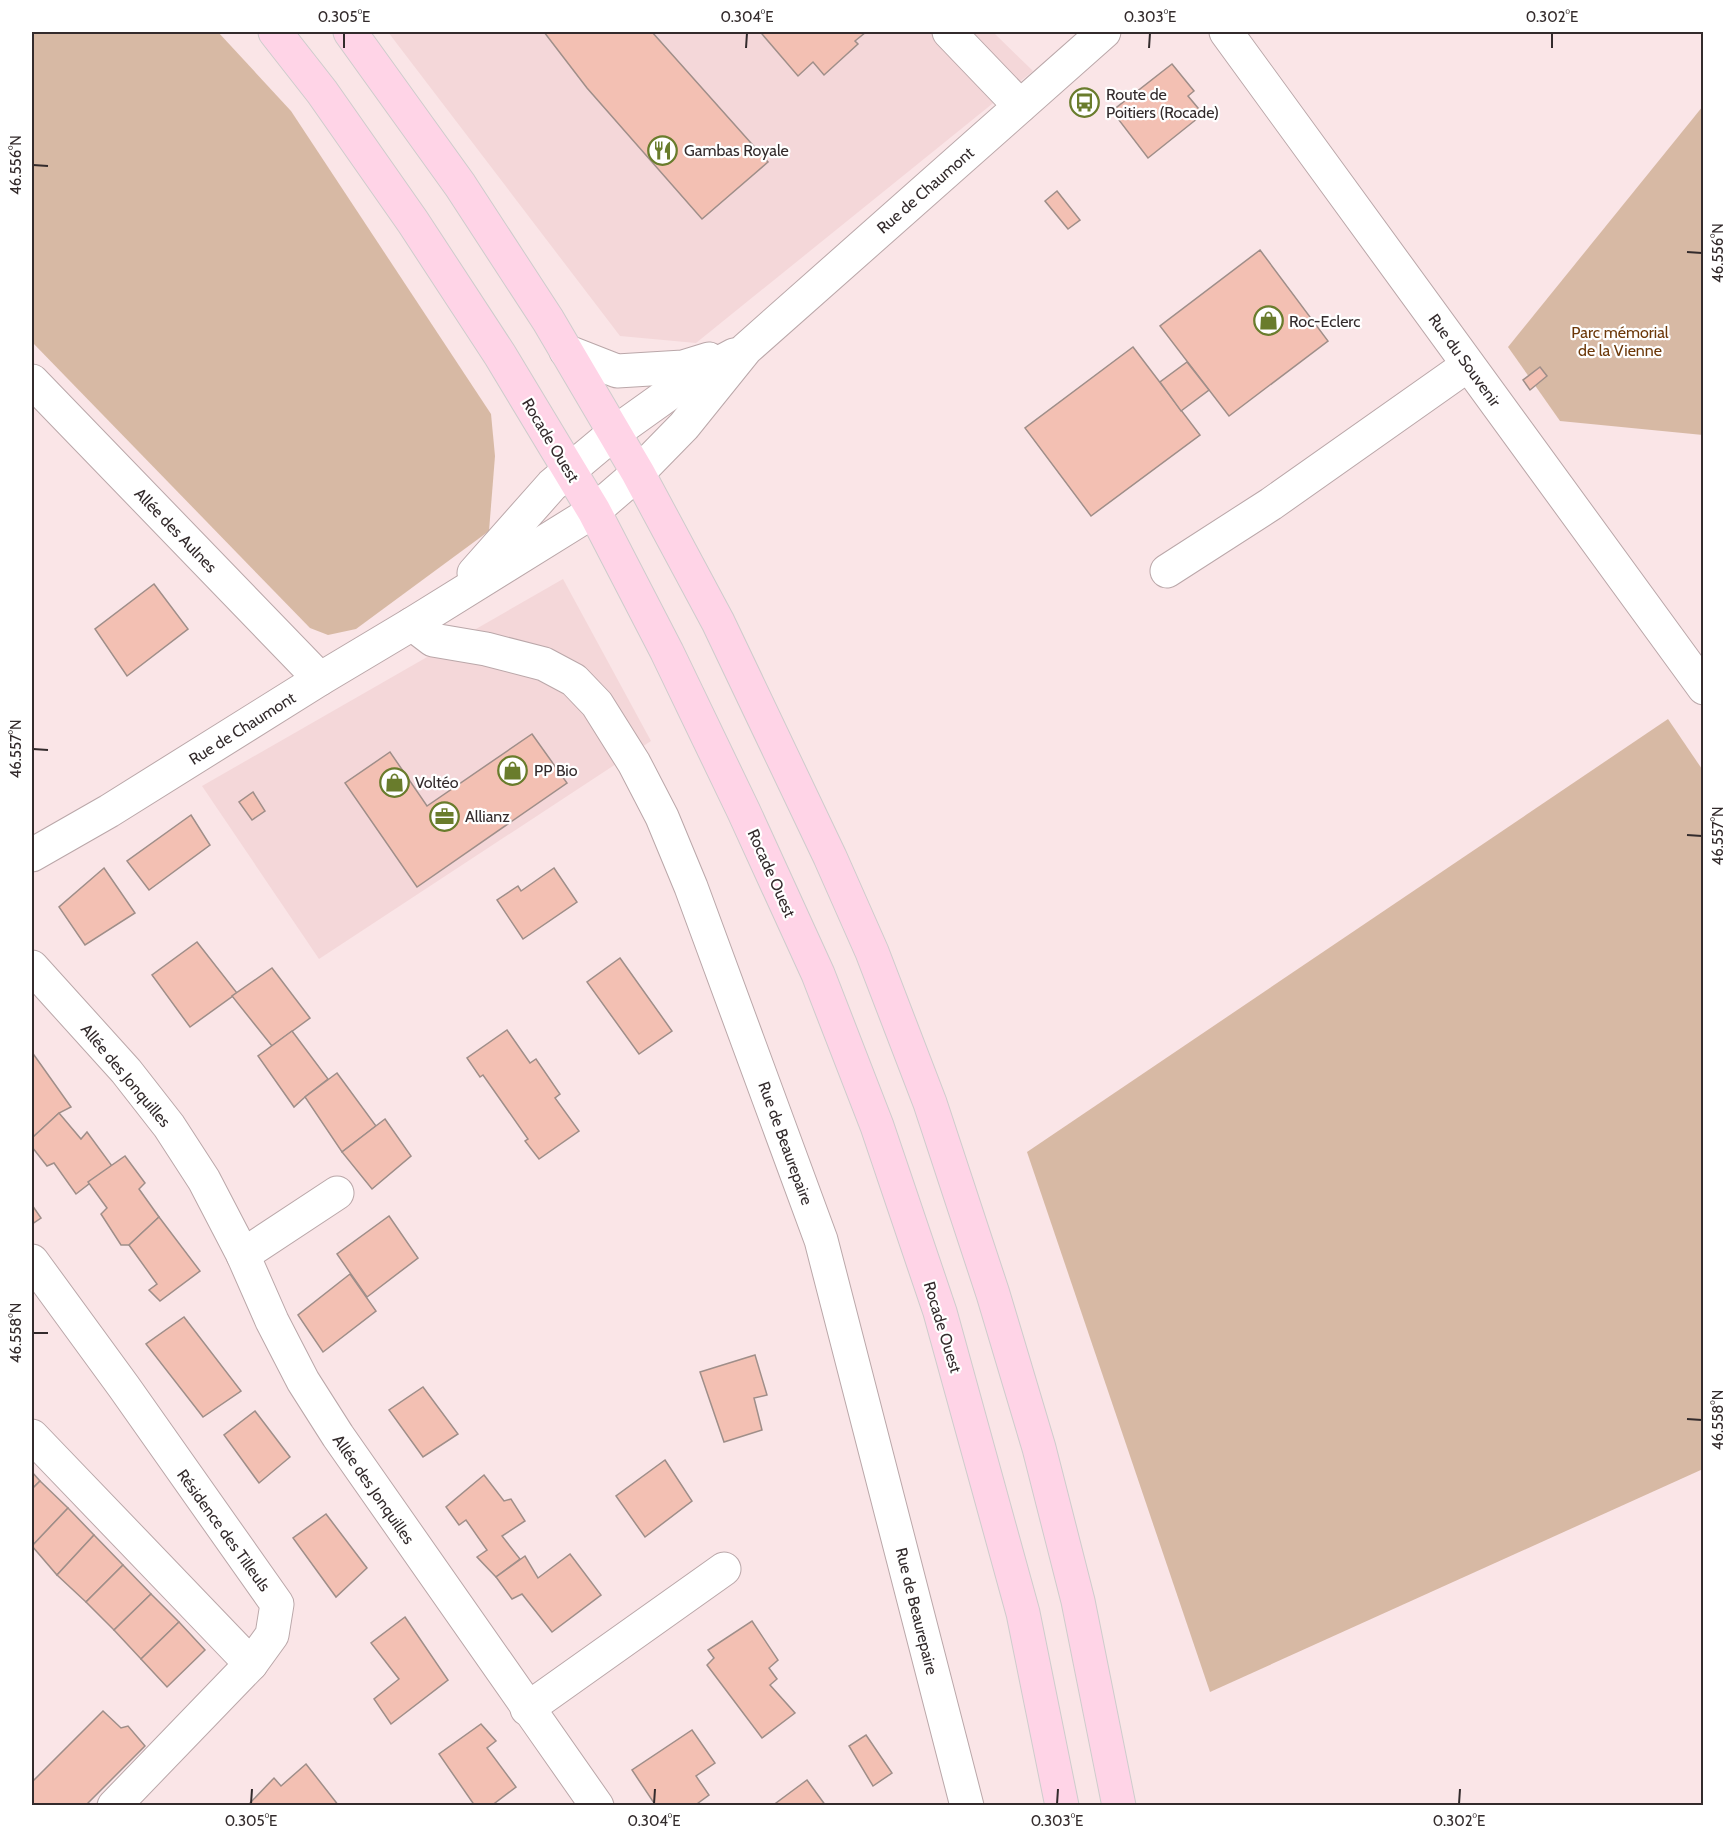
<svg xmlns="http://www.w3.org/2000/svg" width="1735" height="1837" font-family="Cabin,sans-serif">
	<rect width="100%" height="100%" fill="#fae5e7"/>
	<g fill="#f4d7d9">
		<polygon points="388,32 993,32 1033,71 696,343 620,336"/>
		<polygon points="563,579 651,741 319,959 202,786"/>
	</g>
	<g fill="#d7b9a4">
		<polygon points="32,32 218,32 291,111 491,414 495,456 489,531 356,629 328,635 310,628 32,342"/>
		<polygon points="1703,106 1703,435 1560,421 1508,347"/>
		<polygon points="1668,719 1704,772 1703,1469 1210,1692 1027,1152"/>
	</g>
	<g fill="#f3c0b3" stroke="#9f8e89" stroke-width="1.5">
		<polygon points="544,32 652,32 768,162 702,219 587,88"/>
		<polygon points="765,32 866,32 855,41 858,44 824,75 813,62 798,76 762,34"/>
		<polygon points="1172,64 1194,91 1188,96 1203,114 1148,158 1112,111"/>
		<polygon points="1057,191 1080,220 1068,229 1045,201"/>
		<polygon points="1260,250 1328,341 1229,416 1160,326"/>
		<polygon points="1133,347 1200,435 1091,516 1025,428"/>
		<polygon points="1187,362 1209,390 1181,411 1160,382"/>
		<polygon points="1540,367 1547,376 1530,390 1523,380"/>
		<polygon points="154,584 188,629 127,676 95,629"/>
		<polygon points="532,734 567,783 417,887 345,783 390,752 427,806"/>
		<polygon points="253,792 265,811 252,820 239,802"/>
		<polygon points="191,815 210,845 149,890 127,861"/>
		<polygon points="104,868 135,913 85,945 59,907"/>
		<polygon points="554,868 577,902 523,939 497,900 518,886 521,891"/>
		<polygon points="197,942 237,993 190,1027 152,975"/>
		<polygon points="620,958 672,1031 639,1054 587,982"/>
		<polygon points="272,968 310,1018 272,1046 232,996"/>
		<polygon points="507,1030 530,1063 536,1059 560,1094 555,1098 579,1131 539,1159 525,1141 528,1139 483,1075 480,1077 467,1058"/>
		<polygon points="292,1031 328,1079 305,1097 294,1107 258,1056"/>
		<polygon points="34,1055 71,1107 59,1113 32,1138 32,1057"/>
		<polygon points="337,1073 376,1126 342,1152 305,1097"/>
		<polygon points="59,1113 81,1139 87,1132 112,1166 76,1194 54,1163 47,1166 32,1147 32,1138"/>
		<polygon points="385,1119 411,1156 372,1189 342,1152"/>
		<polygon points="125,1156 145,1183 139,1189 159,1217 129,1245 121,1245 101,1214 107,1208 88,1182"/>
		<polygon points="32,1205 41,1218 32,1224"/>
		<polygon points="389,1216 418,1258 367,1297 337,1254"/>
		<polygon points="159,1217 200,1271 160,1301 149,1290 157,1284 129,1245"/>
		<polygon points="350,1274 376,1311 323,1352 298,1315"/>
		<polygon points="184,1317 241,1391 203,1417 146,1344"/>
		<polygon points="755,1355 767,1395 754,1398 762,1430 724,1442 700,1372"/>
		<polygon points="423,1387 458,1434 423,1457 389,1410"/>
		<polygon points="255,1411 290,1457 259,1483 224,1435"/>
		<polygon points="665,1460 692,1501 645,1537 616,1496"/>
		<polygon points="32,1472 40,1481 32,1489"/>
		<polygon points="484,1475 504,1501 511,1499 525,1521 502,1536 520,1559 496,1577 477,1557 487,1550 466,1520 459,1525 446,1507"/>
		<polygon points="40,1481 68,1508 32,1546 32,1489"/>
		<polygon points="68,1508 94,1535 57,1575 32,1546"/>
		<polygon points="326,1514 367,1568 336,1597 293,1538"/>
		<polygon points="94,1535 123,1565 86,1602 57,1575"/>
		<polygon points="570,1554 601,1595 552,1632 522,1594 512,1599 496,1577 525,1556 538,1578"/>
		<polygon points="123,1565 151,1594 114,1630 86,1602"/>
		<polygon points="151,1594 179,1622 141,1659 114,1630"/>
		<polygon points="405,1617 448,1680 391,1724 374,1699 399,1679 371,1643"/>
		<polygon points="752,1621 778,1660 769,1668 777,1679 770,1685 795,1713 762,1738 707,1665 714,1658 708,1650"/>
		<polygon points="179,1622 205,1650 167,1687 141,1659"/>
		<polygon points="103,1711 121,1728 128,1726 145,1746 85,1806 32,1806 32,1782"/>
		<polygon points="481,1724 496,1741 487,1748 516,1787 491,1806 475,1806 439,1754"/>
		<polygon points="692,1730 715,1763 696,1776 709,1795 694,1806 656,1806 632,1770"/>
		<polygon points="866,1735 892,1773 873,1786 849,1746"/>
		<polygon points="306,1764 339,1806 252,1806 250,1803 274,1778 281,1786"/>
		<polygon points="807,1780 826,1806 772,1806"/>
	</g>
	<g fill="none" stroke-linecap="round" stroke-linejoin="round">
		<defs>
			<g id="minor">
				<polyline points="949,32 1020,106"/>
				<polyline points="1226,32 1704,688"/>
				<polyline points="566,351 617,371 683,367 709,359"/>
				<polyline points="32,381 320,679"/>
				<polyline points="1167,571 1271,504 1468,365"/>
				<polyline points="474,573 552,485 614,433 691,378 734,355"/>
				<polyline points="412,624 433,640 486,649 544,664 574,680 597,704 634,763 662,817 691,887 821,1240 967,1806"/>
				<polyline points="32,855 109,811 320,679 412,624 594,511 638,473 684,426 746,349 1104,32"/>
				<polyline points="32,967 126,1071 169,1126 204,1180 243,1255 272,1321 303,1381 338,1436 597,1806"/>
				<polyline points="243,1255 337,1193"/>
				<polyline points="32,1261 124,1387 277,1604 272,1635 251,1664 32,1436"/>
				<polyline points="527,1709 724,1569"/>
				<polyline points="114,1806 251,1664"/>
			</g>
			<g id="major">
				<polyline points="275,32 322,92 413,222 500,355 594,511 667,652 744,812 818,974 877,1126 940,1312 1023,1613 1062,1806"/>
				<polyline points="350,32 460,185 548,320 638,473 718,622 830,857 872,952 930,1103 993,1294 1039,1448 1078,1601 1119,1806"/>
			</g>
		</defs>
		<use href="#minor" stroke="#baa7a9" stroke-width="35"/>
		<use href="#major" stroke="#cecccc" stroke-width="35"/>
		<use href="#minor" stroke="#fff" stroke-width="33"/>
		<use href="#major" stroke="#ffd4e7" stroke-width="33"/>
	</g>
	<path fill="none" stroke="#332b2c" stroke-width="2" d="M344,48V33M746,48L747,33M1149,48L1150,33M1552,48V33M33,165L48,166M1687,252L1702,253M33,749L48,750M1687,835L1702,836M33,1333H48M1687,1419L1702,1420M251,1804L252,1789M654,1804L655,1789M1057,1804L1058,1789M1459,1804L1460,1789"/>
	<defs>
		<symbol id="bus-ring" viewBox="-11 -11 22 22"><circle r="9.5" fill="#fff" stroke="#697c2c" stroke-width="1.5"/><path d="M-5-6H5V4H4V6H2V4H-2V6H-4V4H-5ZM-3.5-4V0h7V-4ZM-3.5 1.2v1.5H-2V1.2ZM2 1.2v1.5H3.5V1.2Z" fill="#697c2c"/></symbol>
		<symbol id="restaurant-ring" viewBox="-11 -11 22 22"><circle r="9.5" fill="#fff" stroke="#697c2c" stroke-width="1.5"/><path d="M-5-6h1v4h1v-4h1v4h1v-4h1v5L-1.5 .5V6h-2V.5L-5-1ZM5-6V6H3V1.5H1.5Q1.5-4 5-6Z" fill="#697c2c"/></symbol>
		<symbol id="shop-ring" viewBox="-11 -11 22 22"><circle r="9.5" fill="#fff" stroke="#697c2c" stroke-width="1.5"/><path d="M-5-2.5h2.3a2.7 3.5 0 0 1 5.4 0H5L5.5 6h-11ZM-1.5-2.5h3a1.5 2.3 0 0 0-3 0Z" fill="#697c2c"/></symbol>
		<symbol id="office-ring" viewBox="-11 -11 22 22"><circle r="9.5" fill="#fff" stroke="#697c2c" stroke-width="1.5"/><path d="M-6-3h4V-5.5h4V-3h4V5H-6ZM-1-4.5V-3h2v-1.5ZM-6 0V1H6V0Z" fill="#697c2c"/></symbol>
	</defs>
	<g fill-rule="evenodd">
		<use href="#bus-ring" x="1068" y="86" width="33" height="33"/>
		<use href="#restaurant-ring" x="646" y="134" width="33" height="33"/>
		<use href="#shop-ring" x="1252" y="304" width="33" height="33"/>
		<use href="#shop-ring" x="496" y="754" width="33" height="33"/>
		<use href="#shop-ring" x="378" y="766" width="33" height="33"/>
		<use href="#office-ring" x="428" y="800" width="33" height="33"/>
	</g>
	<g text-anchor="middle" stroke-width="4.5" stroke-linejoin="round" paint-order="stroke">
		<g font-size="16" fill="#332b2c" stroke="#fff" text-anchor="start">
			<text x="1106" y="100">Route de<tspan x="1106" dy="18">Poitiers (Rocade)</tspan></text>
			<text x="684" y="156">Gambas Royale</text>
			<text x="1289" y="327">Roc-Eclerc</text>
			<text x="534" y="776">PP Bio</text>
			<text x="415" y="788">Voltéo</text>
			<text x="465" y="822">Allianz</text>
		</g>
		<g font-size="16" fill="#332b2c" stroke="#fff">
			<text transform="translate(925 190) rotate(-41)" y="6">Rue de Chaumont</text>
			<text transform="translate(1465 360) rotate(54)" y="6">Rue du Souvenir</text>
			<text transform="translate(551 440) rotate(59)" y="6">Rocade Ouest</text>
			<text transform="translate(176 530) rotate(46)" y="6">Allée des Aulnes</text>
			<text transform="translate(242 728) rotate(-32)" y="6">Rue de Chaumont</text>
			<text transform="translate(772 873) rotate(66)" y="6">Rocade Ouest</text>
			<text transform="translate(126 1075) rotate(50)" y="6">Allée des Jonquilles</text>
			<text transform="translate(786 1143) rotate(70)" y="6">Rue de Beaurepaire</text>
			<text transform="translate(943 1327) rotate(73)" y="6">Rocade Ouest</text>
			<text transform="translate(374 1489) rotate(55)" y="6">Allée des Jonquilles</text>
			<text transform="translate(224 1530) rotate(54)" y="6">Résidence des Tilleuls</text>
			<text transform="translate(917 1611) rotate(76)" y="6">Rue de Beaurepaire</text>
		</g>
		<g font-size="16" fill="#6c3809" stroke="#fff">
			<text x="1620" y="338">Parc mémorial<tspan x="1620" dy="18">de la Vienne</tspan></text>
		</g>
	</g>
	<rect width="1735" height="1837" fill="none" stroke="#ffffff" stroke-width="66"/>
	<rect x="33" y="33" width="1669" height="1771" fill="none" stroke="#332b2c" stroke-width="2"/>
	<g font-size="15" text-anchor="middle" fill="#332b2c">
		<text x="344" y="22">0.305°E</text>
		<text x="747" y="22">0.304°E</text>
		<text x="1150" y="22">0.303°E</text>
		<text x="1552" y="22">0.302°E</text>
		<text transform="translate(16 165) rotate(-90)" y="5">46.556°N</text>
		<text transform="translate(1718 253) rotate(-90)" y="5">46.556°N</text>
		<text transform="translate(16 749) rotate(-90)" y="5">46.557°N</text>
		<text transform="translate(1718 836) rotate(-90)" y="5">46.557°N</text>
		<text transform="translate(16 1333) rotate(-90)" y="5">46.558°N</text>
		<text transform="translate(1718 1420) rotate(-90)" y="5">46.558°N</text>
		<text x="251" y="1826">0.305°E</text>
		<text x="654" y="1826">0.304°E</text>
		<text x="1057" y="1826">0.303°E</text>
		<text x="1459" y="1826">0.302°E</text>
	</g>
</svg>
